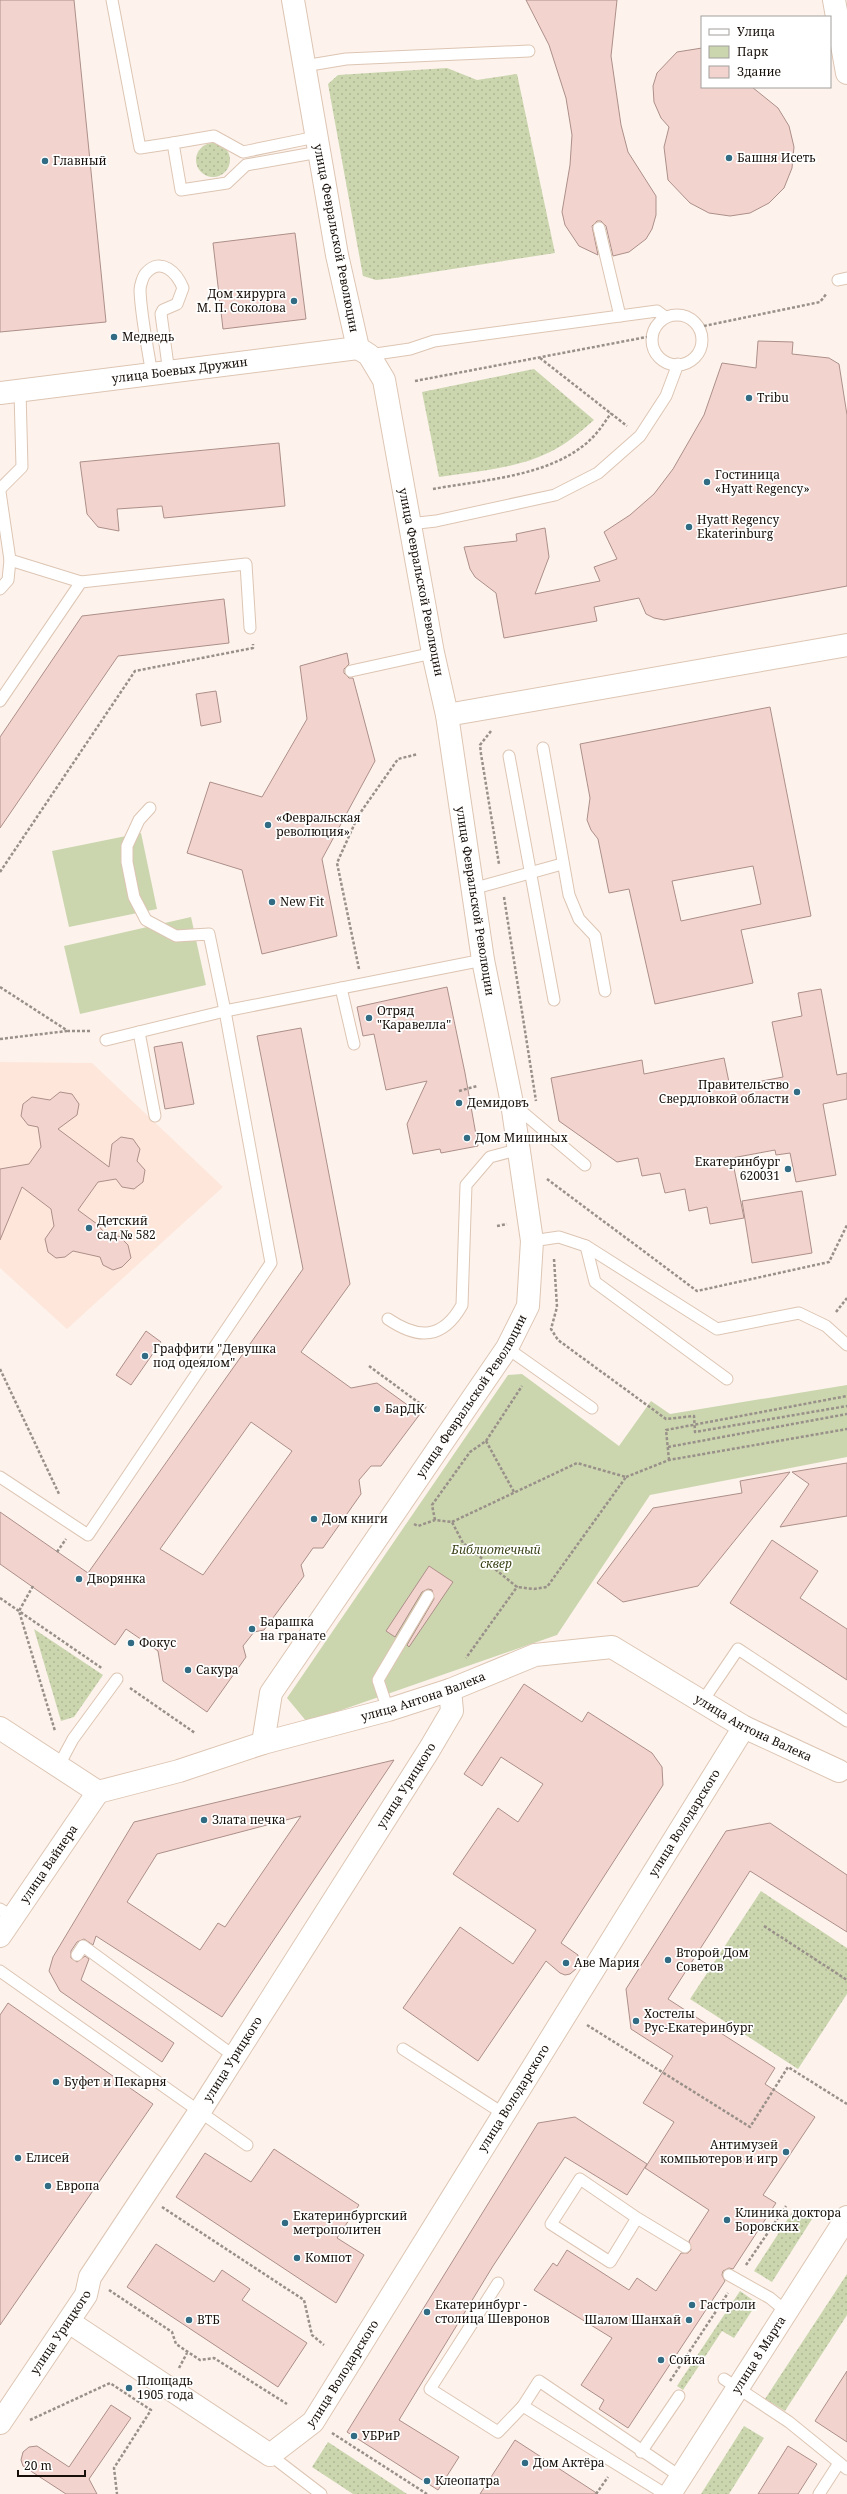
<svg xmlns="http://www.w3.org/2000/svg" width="847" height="2494" font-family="'Noto Serif',serif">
	<defs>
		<pattern id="grass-dots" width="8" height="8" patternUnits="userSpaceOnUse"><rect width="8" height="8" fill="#cbd6af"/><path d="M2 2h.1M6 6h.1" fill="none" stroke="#aeb695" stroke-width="1.8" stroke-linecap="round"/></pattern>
	</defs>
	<rect width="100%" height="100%" fill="#fdf3ec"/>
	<polygon fill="#fee6db" points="0,1062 92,1063 223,1187 67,1329 0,1268"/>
	<g fill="url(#grass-dots)">
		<polygon points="447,68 477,80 517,74 555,253 395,278 376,280 363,276 328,84 338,75"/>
		<circle cx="213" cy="160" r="17"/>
		<path d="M534,369L594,420C580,432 567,444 550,452C516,469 476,471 439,477L422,392Z"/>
		<polygon points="34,1629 103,1675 74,1717 61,1721"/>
		<polygon points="761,1891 847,1948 847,1994 798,2069 690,1999"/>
		<polygon points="795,2208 812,2219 772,2282 754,2271"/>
		<polygon points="847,2274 847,2315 785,2411 765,2399"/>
		<polygon points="740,2291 757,2303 734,2338 722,2331 683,2390 677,2386"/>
		<polygon points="744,2426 764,2438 729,2494 701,2494"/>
		<polygon points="328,2442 407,2494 353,2494 312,2467"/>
	</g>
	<g fill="#cbd6af">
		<polygon points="141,833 157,909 69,927 52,851"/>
		<polygon points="191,917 206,985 80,1014 64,946"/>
		<polygon points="522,1374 619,1446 651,1401 670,1414 847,1385 847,1457 650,1495 557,1635 307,1722 287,1698 508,1375"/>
	</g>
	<g fill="#f3d3cd" stroke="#ad8f89" fill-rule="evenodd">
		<polygon points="0,0 74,0 106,322 0,332"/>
		<polygon points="526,0 617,0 611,56 621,125 628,152 656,196 656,215 652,229 646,239 629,252 613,256 606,226 601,221 597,221 592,226 598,255 579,246 565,225 562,212 570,165 572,135 566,98 549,45"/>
		<polygon points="702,48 702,87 752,87 778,108 789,126 794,147 792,168 784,188 769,203 750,213 730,216 709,213 690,203 668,180 664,147 669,127 661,118 654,102 653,86 657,73 677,52"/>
		<polygon points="295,233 306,319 223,329 213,243"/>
		<polygon points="758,341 793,342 792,354 829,358 839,364 847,415 847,586 664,620 654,618 646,614 639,598 594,607 597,621 504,638 496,593 475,577 470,569 464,547 517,541 516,534 545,528 549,557 535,594 600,581 594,567 617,559 604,532 630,515 654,494 673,469 704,415 722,363 756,368"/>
		<polygon points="279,443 285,506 164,518 162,506 117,509 119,531 98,527 87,514 80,462"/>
		<polygon points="224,599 229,643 118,656 0,828 0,737 82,616"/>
		<polygon points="347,653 349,664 344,669 344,673 349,678 353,678 375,761 322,859 337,936 262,954 242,870 187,853 210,782 262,797 307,719 300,666"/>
		<polygon points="216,691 221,722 201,726 196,694"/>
		<path d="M770,707L811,916L741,930L753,983L655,1004L629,889L609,893L598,839L591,830L587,820L590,798L580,744ZM753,866L761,904L681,921L672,881Z"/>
		<polygon points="447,987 465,1073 478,1146 441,1153 440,1149 413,1154 407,1124 427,1081 386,1090 374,1034 363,1036 357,1007"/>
		<polygon points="821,989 837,1075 847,1073 847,1099 823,1104 836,1175 796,1182 790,1153 776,1155 775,1150 732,1158 744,1218 710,1224 707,1207 689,1211 685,1189 665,1193 660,1173 642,1176 638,1158 617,1162 559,1121 551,1078 642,1060 644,1074 724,1058 730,1087 783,1077 772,1022 802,1016 798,993"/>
		<path d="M301,1028L350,1284L301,1352L351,1388L377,1383L420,1414L381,1466H371L359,1480L361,1494L323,1548H313L301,1565L304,1576L264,1630L254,1632L243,1646L246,1657L207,1712L163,1681L158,1651L126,1629L115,1645L0,1564V1512L88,1573L303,1269L257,1036ZM251,1422L292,1451L203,1575L160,1549Z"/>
		<polygon points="182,1042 194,1104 165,1109 154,1047"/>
		<polygon points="60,1092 72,1094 79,1104 77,1115 58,1129 109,1167 112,1144 121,1137 133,1139 140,1149 137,1161 145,1170 143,1182 134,1189 122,1187 116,1179 98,1182 78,1210 97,1224 109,1238 119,1236 128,1245 131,1258 122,1267 113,1270 103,1265 100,1257 73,1251 65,1257 56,1258 48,1252 45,1239 54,1226 51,1209 22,1187 0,1240 0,1169 29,1164 41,1147 38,1127 28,1125 21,1116 23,1104 32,1097 50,1100"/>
		<polygon points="802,1191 812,1253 752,1263 742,1201"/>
		<polygon points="146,1331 161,1342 131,1385 116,1375"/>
		<polygon points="847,1463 847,1516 780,1527 809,1484 792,1472"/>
		<polygon points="790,1472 698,1586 623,1602 597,1583 653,1508 742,1493 740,1481"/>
		<polygon points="772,1540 818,1571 800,1598 847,1629 847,1680 730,1603"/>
		<polygon points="429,1566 453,1582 409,1647 407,1645 434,1599 432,1590 428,1589 422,1592 395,1637 386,1631"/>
		<polygon points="524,1684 582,1722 588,1712 652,1753 662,1767 663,1785 561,1943 578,1955 577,1968 570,1974 565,1975 560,1973 546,1961 478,2061 403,2008 460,1927 513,1964 536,1930 453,1874 498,1808 518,1822 543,1784 501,1757 482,1786 464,1774"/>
		<path d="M394,1760L222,2017L96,1936L93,1945L84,1939L77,1942L71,1951V1958L77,1962L85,1956L89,1959L81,1980L174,2043L162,2062L60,1991L49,1971L53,1957L134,1822ZM301,1816L225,1927L218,1923L200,1950L127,1902L157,1854Z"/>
		<polygon points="770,1823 847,1875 847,1932 750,1871 668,1999 775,2068 765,2084 815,2117 763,2195 776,2203 733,2269 729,2268 723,2271 722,2275 725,2281 628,2428 599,2409 604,2400 581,2385 612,2338 534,2290 553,2263 557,2266 567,2250 629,2290 637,2278 656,2291 681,2253 688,2253 691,2250 689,2241 709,2210 645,2168 674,2122 643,2103 673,2056 631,2029 626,1989 726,1831"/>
		<polygon points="8,2003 153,2104 0,2325 0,2015"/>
		<polygon points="575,2117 647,2164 627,2195 565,2157 493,2266 399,2420 459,2457 438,2490 347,2432 538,2123"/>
		<polygon points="274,2149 359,2205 337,2238 364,2255 336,2303 176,2197 205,2153 251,2182"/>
		<polygon points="156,2244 214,2282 222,2270 250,2289 242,2300 307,2343 278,2387 127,2287"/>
		<polygon points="847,2371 847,2442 815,2421"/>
		<polygon points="111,2405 131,2418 89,2479 97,2494 66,2494 23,2466 21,2460 23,2452 29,2447 37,2446 69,2467"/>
		<polygon points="515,2440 598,2494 480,2494"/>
		<polygon points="788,2446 817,2464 798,2494 758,2494"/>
	</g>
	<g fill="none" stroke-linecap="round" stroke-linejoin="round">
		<defs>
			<g id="service">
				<polyline points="112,0 140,148 173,143"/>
				<polyline points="304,66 346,59 529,51"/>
				<polyline points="316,137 243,152 214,136 173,143 181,190 227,183 246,165 319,152"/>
				<polyline points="599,228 620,316"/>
				<polyline points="838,280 847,278"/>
				<circle cx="677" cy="340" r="25"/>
				<polyline points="369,355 410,349 434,341 657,311 665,317"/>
				<path d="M152,376C148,348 141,318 140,290C140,286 143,276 146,273C161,256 177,273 183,288L177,304L163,310L161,314L169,373"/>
				<polyline points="0,489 22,467 20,392"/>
				<polyline points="0,492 10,560"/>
				<polyline points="409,524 436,521 555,495 598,473 640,436 666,396 678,364"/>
				<polyline points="0,589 8,580 10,560 81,582"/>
				<polyline points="351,671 433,653"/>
				<polyline points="0,701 81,582 246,564 250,628"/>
				<polyline points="543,748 569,895 579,919 595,936 605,991"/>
				<polyline points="509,756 554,1000"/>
				<polyline points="472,889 562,864"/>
				<polyline points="341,988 354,1044"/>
				<polyline points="139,1032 155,1116"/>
				<polyline points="106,1040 225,1011 209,934 176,936 146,920 134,897 127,862 127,846 139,820 150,808"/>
				<polyline points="514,1105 585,1165"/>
				<polyline points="532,1241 559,1237 586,1246 717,1329 799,1313 826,1326 847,1345"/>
				<polyline points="586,1246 595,1282 727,1379"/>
				<path d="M388,1319C419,1340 443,1339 462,1305L466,1185L490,1157L520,1149"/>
				<polyline points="507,1348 592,1408"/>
				<polyline points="0,1477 88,1535 271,1263 225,1011 483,960"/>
				<polyline points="702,1702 738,1649 847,1721"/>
				<polyline points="388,1710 378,1680 428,1596"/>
				<polyline points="58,1767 73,1739 117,1679"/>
				<polyline points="0,1909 13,1917"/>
				<polyline points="77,1955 83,1946 234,2056"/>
				<polyline points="0,1971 247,2145"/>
				<polyline points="403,2049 504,2114"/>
				<polyline points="637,2218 580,2179 551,2224 610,2262 637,2218 685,2247"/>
				<polyline points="729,2275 770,2298 787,2312"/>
				<polyline points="498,2283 430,2389 498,2432 523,2406"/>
				<polyline points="724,2379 789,2422 847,2469"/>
				<polyline points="641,2452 679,2396"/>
				<polyline points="270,2455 321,2494"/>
				<polyline points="665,2494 523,2406 539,2381 681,2477"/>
				<polyline points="819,2494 839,2463"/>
			</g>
			<g id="minor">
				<path id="s1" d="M0,393L358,348"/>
				<polyline points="447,715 847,645"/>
				<path id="s2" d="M0,1728L98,1792L179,1771L263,1743L388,1710L450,1690L535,1655L612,1647L744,1727L839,1771"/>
				<path id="s3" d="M263,1743L271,1693L507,1348L528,1306L532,1241L512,1103L483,960L447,715L433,653L384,380L369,355L358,348L337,255L293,0"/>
				<path id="s4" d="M0,1936L98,1792"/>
				<path id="s5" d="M69,2322L270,2455L313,2422L744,1727"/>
				<path id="s6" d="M0,2423L86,2295L90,2277L200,2111L429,1750L452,1711L450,1690"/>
			</g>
			<g id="tertiary">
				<polyline points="834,0 847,73"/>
				<path id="s7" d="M670,2494L847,2217"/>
			</g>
		</defs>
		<use href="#service" stroke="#ddc5b3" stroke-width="13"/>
		<use href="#minor" stroke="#ddc5b3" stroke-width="24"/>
		<use href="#tertiary" stroke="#ddc5b3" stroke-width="24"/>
		<g stroke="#999089" stroke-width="2.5" stroke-dasharray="3 2" stroke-linecap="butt">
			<polyline points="699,327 820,302 827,293"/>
			<polyline points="540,358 627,426"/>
			<polyline points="415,381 652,336"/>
			<path d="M433,489C482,480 543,477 583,446C595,437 603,425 611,413"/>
			<polyline points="491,731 480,745 481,754 499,864"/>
			<polyline points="0,872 135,671 253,648 253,644"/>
			<polyline points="504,897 536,1101"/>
			<polyline points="359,969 337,863 358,816 398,759 418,754"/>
			<polyline points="0,987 68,1031 92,1031"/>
			<polyline points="0,1039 67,1031"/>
			<polyline points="459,1091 477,1086"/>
			<polyline points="547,1179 697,1291 829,1262 847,1225"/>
			<polyline points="497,1226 507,1224"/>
			<polyline points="554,1259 557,1307 551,1329 558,1340 666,1419 694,1416 695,1432 847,1406"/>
			<polyline points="836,1312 847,1298"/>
			<polyline points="369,1366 426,1408"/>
			<polyline points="0,1369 59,1494"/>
			<polyline points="486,1441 514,1492"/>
			<polyline points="668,1447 847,1414"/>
			<polyline points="669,1460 666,1430 847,1396"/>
			<polyline points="626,1477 669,1460 847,1429"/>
			<polyline points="435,1520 432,1505 470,1452 486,1441 522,1386"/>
			<polyline points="452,1522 577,1463 626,1477 547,1587 534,1589 517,1587"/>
			<polyline points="414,1524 418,1526 435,1520 452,1522 463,1543 517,1587 466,1658"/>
			<polyline points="57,1552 66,1539"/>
			<polyline points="33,1586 19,1611 55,1731"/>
			<polyline points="0,1598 103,1669"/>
			<polyline points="130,1688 195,1733"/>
			<polyline points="764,1926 847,1980"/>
			<polyline points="587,2025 750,2127 788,2067 847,2104"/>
			<polyline points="162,2207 304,2300 312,2335 324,2345"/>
			<polyline points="746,2265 786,2206"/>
			<polyline points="109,2290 172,2332 176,2344 200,2360 214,2358 287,2404"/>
			<polyline points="179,2368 187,2353"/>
			<polyline points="670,2381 728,2293"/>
			<polyline points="30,2420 110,2383 151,2410 114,2468 117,2494"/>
			<polyline points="332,2433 427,2494"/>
			<polyline points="596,2494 608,2477"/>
		</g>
		<use href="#service" stroke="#fff" stroke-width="11"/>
		<use href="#minor" stroke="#fff" stroke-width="22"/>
		<use href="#tertiary" stroke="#fff" stroke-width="22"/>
	</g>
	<g fill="#316c84" stroke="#fff" stroke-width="1.5">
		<circle cx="729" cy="158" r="4"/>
		<circle cx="45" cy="161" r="4"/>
		<circle cx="294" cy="301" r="4"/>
		<circle cx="114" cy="337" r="4"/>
		<circle cx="749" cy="398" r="4"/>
		<circle cx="707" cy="482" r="4"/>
		<circle cx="689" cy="527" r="4"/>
		<circle cx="268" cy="825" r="4"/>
		<circle cx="272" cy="902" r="4"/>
		<circle cx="369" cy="1018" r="4"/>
		<circle cx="797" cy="1092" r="4"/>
		<circle cx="459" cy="1103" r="4"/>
		<circle cx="467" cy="1138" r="4"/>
		<circle cx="788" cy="1169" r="4"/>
		<circle cx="89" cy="1228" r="4"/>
		<circle cx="145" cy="1356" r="4"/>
		<circle cx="377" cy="1409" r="4"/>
		<circle cx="314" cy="1519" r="4"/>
		<circle cx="79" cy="1579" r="4"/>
		<circle cx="252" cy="1629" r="4"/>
		<circle cx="131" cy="1643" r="4"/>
		<circle cx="188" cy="1670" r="4"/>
		<circle cx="204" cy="1820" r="4"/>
		<circle cx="668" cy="1960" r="4"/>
		<circle cx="566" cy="1963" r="4"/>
		<circle cx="636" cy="2021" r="4"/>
		<circle cx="56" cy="2082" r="4"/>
		<circle cx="786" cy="2152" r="4"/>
		<circle cx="18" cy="2158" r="4"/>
		<circle cx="48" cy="2186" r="4"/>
		<circle cx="727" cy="2220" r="4"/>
		<circle cx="285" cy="2223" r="4"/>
		<circle cx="297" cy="2258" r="4"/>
		<circle cx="692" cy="2305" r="4"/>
		<circle cx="427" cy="2312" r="4"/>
		<circle cx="189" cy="2320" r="4"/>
		<circle cx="689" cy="2320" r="4"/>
		<circle cx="661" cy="2360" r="4"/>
		<circle cx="129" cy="2388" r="4"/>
		<circle cx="354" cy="2436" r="4"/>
		<circle cx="525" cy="2463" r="4"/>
		<circle cx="427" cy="2481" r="4"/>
	</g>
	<g text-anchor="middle" stroke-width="3.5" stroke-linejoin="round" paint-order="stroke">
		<g font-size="12" fill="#170f09" stroke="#fff" text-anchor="start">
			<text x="737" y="162">Башня Исеть</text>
			<text x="53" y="165">Главный</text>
			<text x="286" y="298" text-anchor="end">Дом хирурга<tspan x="286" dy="14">М. П. Соколова</tspan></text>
			<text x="122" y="341">Медведь</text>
			<text x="757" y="402">Tribu</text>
			<text x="715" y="479">Гостиница<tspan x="715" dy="14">«Hyatt Regency»</tspan></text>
			<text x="697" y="524">Hyatt Regency<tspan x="697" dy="14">Ekaterinburg</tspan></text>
			<text x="276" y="822">«Февральская<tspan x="276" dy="14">революция»</tspan></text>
			<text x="280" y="906">New Fit</text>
			<text x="377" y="1015">Отряд<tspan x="377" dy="14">"Каравелла"</tspan></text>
			<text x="789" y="1089" text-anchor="end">Правительство<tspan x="789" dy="14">Свердловкой области</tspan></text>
			<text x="467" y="1107">Демидовъ</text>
			<text x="475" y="1142">Дом Мишиных</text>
			<text x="780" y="1166" text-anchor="end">Екатеринбург<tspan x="780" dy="14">620031</tspan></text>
			<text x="97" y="1225">Детский<tspan x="97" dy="14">сад № 582</tspan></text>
			<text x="153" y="1353">Граффити "Девушка<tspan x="153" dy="14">под одеялом"</tspan></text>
			<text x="385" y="1413">БарДК</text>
			<text x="322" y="1523">Дом книги</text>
			<text x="87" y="1583">Дворянка</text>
			<text x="260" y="1626">Барашка<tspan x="260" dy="14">на гранате</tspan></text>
			<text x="139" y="1647">Фокус</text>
			<text x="196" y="1674">Сакура</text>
			<text x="212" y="1824">Злата печка</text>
			<text x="676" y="1957">Второй Дом<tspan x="676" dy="14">Советов</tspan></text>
			<text x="574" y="1967">Аве Мария</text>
			<text x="644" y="2018">Хостелы<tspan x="644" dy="14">Рус-Екатеринбург</tspan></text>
			<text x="64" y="2086">Буфет и Пекарня</text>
			<text x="778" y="2149" text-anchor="end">Антимузей<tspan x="778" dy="14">компьютеров и игр</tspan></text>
			<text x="26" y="2162">Елисей</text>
			<text x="56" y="2190">Европа</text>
			<text x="735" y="2217">Клиника доктора<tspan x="735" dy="14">Боровских</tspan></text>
			<text x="293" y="2220">Екатеринбургский<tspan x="293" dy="14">метрополитен</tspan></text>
			<text x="305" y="2262">Компот</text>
			<text x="435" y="2309">Екатеринбург -<tspan x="435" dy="14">столица Шевронов</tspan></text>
			<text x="700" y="2309">Гастроли</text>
			<text x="197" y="2324">ВТБ</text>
			<text x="681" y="2324" text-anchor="end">Шалом Шанхай</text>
			<text x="669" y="2364">Сойка</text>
			<text x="137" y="2385">Площадь<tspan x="137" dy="14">1905 года</tspan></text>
			<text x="362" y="2440">УБРиР</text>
			<text x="533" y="2467">Дом Актёра</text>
			<text x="435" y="2485">Клеопатра</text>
		</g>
		<g font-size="12" fill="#170f09" stroke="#fff">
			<text transform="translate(336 238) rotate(79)" y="4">улица Февральской Революции</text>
			<text dy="4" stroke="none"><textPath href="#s1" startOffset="181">улица Боевых Дружин</textPath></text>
			<text transform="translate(421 582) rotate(79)" y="4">улица Февральской Революции</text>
			<text transform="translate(475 901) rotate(81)" y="4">улица Февральской Революции</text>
			<text dy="4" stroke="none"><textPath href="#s3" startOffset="409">улица Февральской Революции</textPath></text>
			<text dy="4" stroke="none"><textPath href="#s2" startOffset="456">улица Антона Валека</textPath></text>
			<text dy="4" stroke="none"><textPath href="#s2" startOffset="816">улица Антона Валека</textPath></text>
			<text dy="4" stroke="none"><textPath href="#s6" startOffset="757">улица Урицкого</textPath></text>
			<text dy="4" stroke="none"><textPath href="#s5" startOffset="1000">улица Володарского</textPath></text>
			<text dy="4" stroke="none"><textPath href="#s4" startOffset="87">улица Вайнера</textPath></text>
			<text dy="4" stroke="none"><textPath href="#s6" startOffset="433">улица Урицкого</textPath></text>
			<text dy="4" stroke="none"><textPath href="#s5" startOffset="676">улица Володарского</textPath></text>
			<text dy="4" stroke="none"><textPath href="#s6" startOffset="109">улица Урицкого</textPath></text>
			<text dy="4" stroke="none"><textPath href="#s7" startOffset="165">улица 8 Марта</textPath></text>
			<text dy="4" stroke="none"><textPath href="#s5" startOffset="352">улица Володарского</textPath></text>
		</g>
		<g font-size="12" font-style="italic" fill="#394317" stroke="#fff">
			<text x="496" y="1554">Библиотечный<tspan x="496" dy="14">сквер</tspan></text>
		</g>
	</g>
	<rect x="701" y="16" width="130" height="72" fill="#ffffff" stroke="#a29f9d"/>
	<rect x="709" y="29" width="20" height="6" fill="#ffffff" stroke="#a29f9d"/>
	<text x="737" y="36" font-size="12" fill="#170f09">Улица</text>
	<rect x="709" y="46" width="20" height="12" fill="#cbd6af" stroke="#a29f9d"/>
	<text x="737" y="56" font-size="12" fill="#170f09">Парк</text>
	<rect x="709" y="66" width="20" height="12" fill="#f3d3cd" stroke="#a29f9d"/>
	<text x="737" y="76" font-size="12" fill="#170f09">Здание</text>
	<path d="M18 2470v6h67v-6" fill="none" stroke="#170f09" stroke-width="2"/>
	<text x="24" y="2470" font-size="12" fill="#170f09" stroke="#ffffff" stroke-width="3" paint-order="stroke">20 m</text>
</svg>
